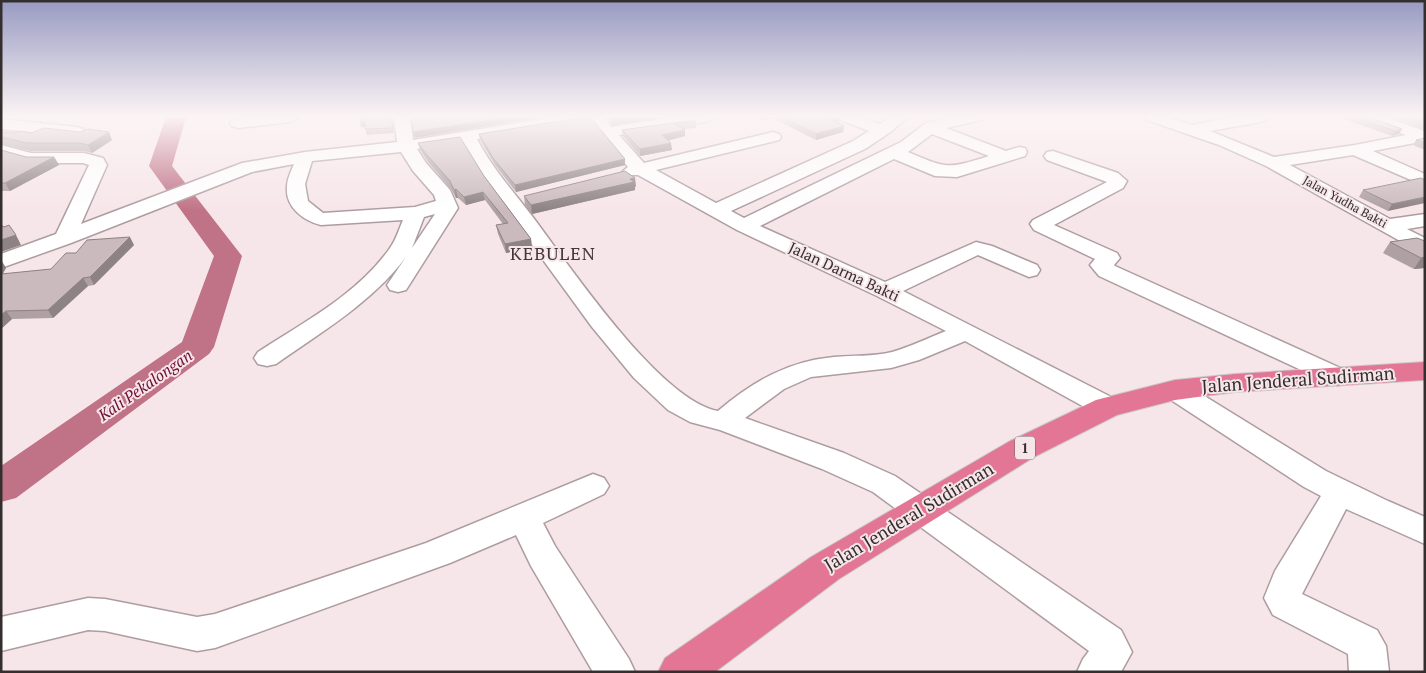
<svg xmlns="http://www.w3.org/2000/svg" width="1426" height="673" font-family="'PT Serif',serif">
	<rect width="100%" height="100%" fill="#f7e6e9"/>
	<g fill="none" stroke-linecap="round" stroke-linejoin="round">
		<polygon fill="#c07286" fill-rule="evenodd" points="166,117 186,117 172,166 242,256 214,347 209,354 16,498 1,502 1,466 182,342 214,256 149,166"/>
		<defs>
			<g id="minor">
				<polygon points="249,117 298,117 295,120 290,122 238,128 232,126 230,123 232,120"/>
				<path d="M394,117H410L413,140L555,117H605L611,127L674,117H713L710,120L705,122L619,135L644,163L773,132L779,134L781,137L779,140L656,170L716,203L853,141L869,131L840,120L837,117H860L880,124L890,117H908L889,133L865,149L731,211L744,218L901,142L926,123L953,117H985L982,120L946,128L1006,151L1019,147L1025,148L1027,152L1025,156L957,177L935,176L894,159L760,226L885,282L976,242L992,246L1037,265L1040,270L1037,275L1029,277L978,255L903,291L1117,400L1121,407L1117,414L1107,416L1097,414L965,341L919,360L891,368L811,377L784,389L745,418L844,453L895,476L1121,630L1132,652L1121,672H1077L1083,659L1089,651L873,492L822,469L720,430L690,422L668,410L634,378L592,327L487,183L462,142L417,149L426,163L450,190L458,208L406,290L398,292L390,290L387,285L406,257C371,303 323,331 276,364L267,366L258,364L254,358L258,352C304,322 358,294 390,248C396,240 399,229 403,220L321,225C304,221 285,207 287,187C287,179 291,171 294,164L252,172L71,243L1,268V254L56,234L89,165L83,163H31L1,155V145L31,153H84L103,158L107,165L81,224L242,163L305,152L397,142ZM590,119L601,135L628,167L623,171L626,175H638L737,230L877,296L946,331C928,338 910,347 892,352C873,357 853,355 834,357C789,361 753,381 718,411C659,400 569,265 532,216C513,191 492,168 477,139L584,122ZM932,134L989,156C947,169 948,169 908,152ZM401,152L413,171L434,195L436,201L415,207L323,213L308,201L305,184L312,161ZM435,214L412,248L424,217Z"/>
				<polygon points="1144,117 1167,117 1192,125 1236,117 1269,117 1266,120 1261,122 1210,131 1274,157 1355,145 1406,135 1365,120 1362,117 1385,117 1425,131 1425,141 1373,151 1425,174 1425,186 1353,155 1290,165 1390,219 1425,214 1425,226 1407,229 1425,238 1425,253 1418,251 1266,166 1219,145 1147,120"/>
				<polygon points="1,119 77,127 83,129 85,132 83,135 77,137 1,129"/>
				<polygon points="1053,151 1118,173 1127,181 1123,188 1054,225 1117,253 1120,258 1114,265 1115,266 1347,371 1351,377 1347,383 1338,385 1329,383 1099,276 1090,265 1095,259 1034,230 1030,224 1033,220 1107,182 1047,160 1044,156 1047,152"/>
				<polygon points="1175,381 1185,384 1326,471 1388,501 1425,517 1425,544 1346,509 1302,594 1377,630 1386,646 1389,672 1349,672 1348,654 1273,615 1264,598 1275,571 1321,496 1304,487 1165,396 1161,390 1165,384"/>
				<polygon points="593,474 604,478 609,486 604,494 543,523 555,546 629,659 635,672 593,672 531,566 516,535 450,563 215,648 197,651 105,631 88,630 1,651 1,617 88,598 105,599 197,617 215,614 426,543"/>
			</g>
			<polygon id="highway" points="1425,362 1425,380 1235,392 1175,400 1117,415 1034,457 839,579 715,672 658,672 665,658 811,557 1010,441 1096,400 1175,380 1235,374"/>
		</defs>
		<use href="#minor" stroke="#ad9da0" stroke-width="3"/>
		<use href="#highway" stroke="#cac9c9" stroke-width="2"/>
		<use href="#minor" fill="#fff" fill-rule="evenodd"/>
		<use href="#highway" fill="#e27694" fill-rule="evenodd"/>
	</g>
	<g fill="#aea0a3">
		<polygon points="360,117 392,117 394,133 367,135 365,129 365,127 361,127"/>
		<polygon points="608,117 669,117 612,125"/>
		<polygon points="757,117 840,117 839,122 837,123 844,126 843,132 816,140 772,118 761,120"/>
		<polygon points="1342,117 1368,117 1402,129 1399,134 1392,136 1341,118"/>
		<polygon points="1391,117 1425,117 1425,129"/>
		<polygon points="694,120 696,122 696,128 683,129 685,130 685,136 668,140 672,150 640,156 623,136 622,130"/>
		<polygon points="1,132 15,133 31,133 112,140 92,153 84,151 31,151 1,144"/>
		<polygon points="479,134 625,159 625,165 516,192 495,165 480,140"/>
		<polygon points="1425,138 1425,150 1413,145 1416,140"/>
		<polygon points="418,143 484,176 531,239 532,248 506,253 498,234 496,225 503,224 485,200 466,205 458,198 456,198 451,189 428,162 420,150"/>
		<polygon points="1,150 26,157 54,157 59,165 10,191 1,191"/>
		<polygon points="1425,180 1388,211 1359,197 1363,190"/>
		<polygon points="636,186 635,187 635,190 532,214 525,205 524,196"/>
		<polygon points="1425,241 1425,268 1414,269 1383,253 1390,242"/>
		<polygon points="134,245 94,285 88,286 53,318 12,319 1,329 1,260 6,268 3,274 51,269 76,253"/>
	</g>
	<g fill="#8d8284">
		<polygon points="509,117 543,117 415,138 413,132"/>
		<polygon points="611,117 669,117 612,125"/>
		<polygon points="761,117 772,117 772,118 761,120"/>
		<polygon points="837,117 840,117 839,122 830,126 831,120"/>
		<polygon points="366,121 368,127 361,127 360,122"/>
		<polygon points="844,126 843,132 816,140 816,134"/>
		<polygon points="1402,129 1399,134 1392,136 1395,131"/>
		<polygon points="685,130 685,136 663,142 662,135"/>
		<polygon points="109,132 112,140 92,153 88,145"/>
		<polygon points="671,143 672,150 640,156 640,149"/>
		<polygon points="54,157 59,165 10,191 5,183"/>
		<polygon points="625,159 625,165 516,192 515,185"/>
		<polygon points="635,178 636,186 635,187 635,190 532,214 531,205"/>
		<polygon points="456,189 458,198 456,198 454,190"/>
		<polygon points="483,192 485,200 466,205 464,197"/>
		<polygon points="1425,197 1425,203 1388,211 1392,204"/>
		<polygon points="16,235 21,245 1,252 1,240"/>
		<polygon points="130,237 134,245 94,285 90,277"/>
		<polygon points="531,239 532,248 506,253 505,244"/>
		<polygon points="1425,257 1425,268 1414,269 1421,258"/>
		<polygon points="1,260 6,268 1,276"/>
		<polygon points="83,278 88,286 53,318 48,310"/>
		<polygon points="6,311 12,319 1,329 1,315"/>
	</g>
	<g fill="#cababd" stroke="#8d8284">
		<polygon points="360,117 391,117 393,128 365,129 366,121 360,122"/>
		<polygon points="411,117 509,117 413,132"/>
		<polygon points="585,117 590,117 625,159 515,185 493,158 479,134"/>
		<polygon points="781,117 837,117 831,120 844,126 816,134"/>
		<polygon points="1354,117 1368,117 1402,129 1395,131"/>
		<polygon points="1408,117 1425,117 1425,123"/>
		<polygon points="694,120 696,122 673,123 685,130 662,135 671,143 640,149 622,130"/>
		<polygon points="44,128 80,132 88,129 109,132 88,145 80,143 27,143 1,137 1,132 15,133 20,131 31,133"/>
		<polygon points="460,137 484,176 531,239 505,244 496,225 508,223 483,192 464,197 456,189 454,190 450,181 426,154 418,143"/>
		<polygon points="1425,138 1425,143 1416,140"/>
		<polygon points="1,150 26,157 54,157 5,183 1,183"/>
		<polygon points="625,171 635,178 630,179 634,182 531,205 524,196"/>
		<polygon points="1421,178 1425,180 1425,197 1392,204 1363,190"/>
		<polygon points="1,225 4,227 9,225 16,235 1,240"/>
		<polygon points="130,237 90,277 83,278 48,310 6,311 1,315 1,274 51,269 66,253 76,253 87,240"/>
		<polygon points="1417,238 1425,241 1425,257 1421,258 1390,242"/>
	</g>
	<linearGradient id="sky" x2="0" y2="1"><stop stop-color="#989ac1"/><stop offset="0.55" stop-color="#fbf4f5"/><stop offset="1" stop-color="#fbf4f5" stop-opacity="0"/></linearGradient>
	<rect width="1426" height="211" fill="url(#sky)"/>
	<g text-anchor="middle" stroke-width="4" stroke-linejoin="round" paint-order="stroke">
		<g font-size="12" fill="#342e2f" stroke="#f7e6e9">
			<text transform="translate(1345 202) rotate(29)" y="4">Jalan Yudha Bakti</text>
		</g>
		<rect fill="#f7e6e9" stroke="#6e6567" stroke-width="1" x="1015" y="436.5" width="20" height="23" rx="4"/>
		<g font-size="14" font-weight="bold" fill="#342e2f">
			<text x="1025" y="453">1</text>
		</g>
		<g font-size="15" fill="#342e2f" stroke="#f7e6e9">
			<text transform="translate(844 272) rotate(25)" y="5">Jalan Darma Bakti</text>
		</g>
		<g font-size="16" font-style="italic" fill="#6d0d34" stroke="#f7e6e9">
			<text transform="translate(145 385) rotate(-35)" y="6">Kali Pekalongan</text>
		</g>
		<g font-size="18" letter-spacing="1" fill="#443639" stroke="#f7e6e9">
			<text x="553" y="260">KEBULEN</text>
		</g>
		<g font-size="18" fill="#342e2f" stroke="#f7e6e9">
			<text transform="translate(1298 380) rotate(-4)" y="6">Jalan Jenderal Sudirman</text>
			<text transform="translate(909 517) rotate(-31)" y="6">Jalan Jenderal Sudirman</text>
		</g>
	</g>
	<rect width="1426" height="673" fill="none" stroke="#342e2f" stroke-width="5"/>
</svg>
